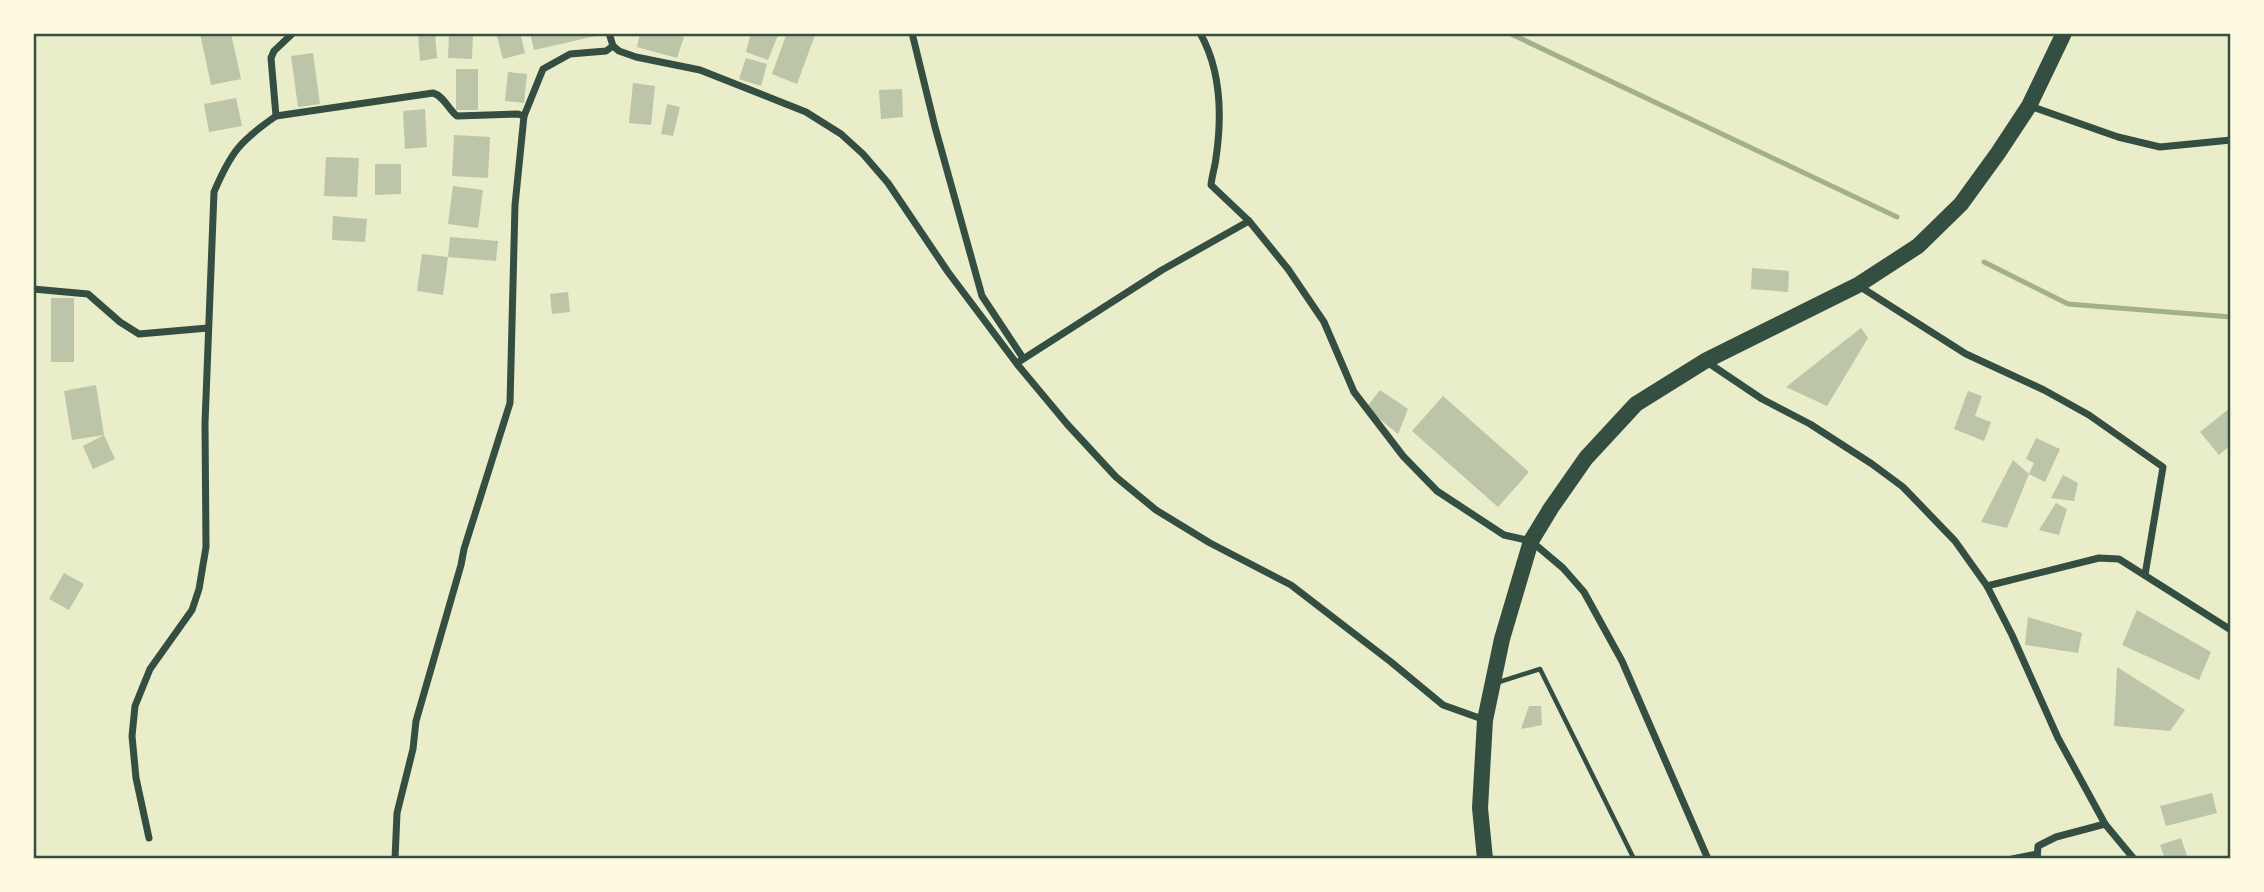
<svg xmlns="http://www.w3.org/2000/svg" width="2264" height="892" font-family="'IBM Plex Sans',sans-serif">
	<rect width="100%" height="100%" fill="#e9edc9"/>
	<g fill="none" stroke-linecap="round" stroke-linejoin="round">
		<g stroke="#a3b18a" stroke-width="5">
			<polyline points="1509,33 1897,217"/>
			<polyline points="1984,262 2068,304 2231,317"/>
		</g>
	</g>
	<g fill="#bcc5a7">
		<polygon points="200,33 231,33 241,79 211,85"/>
		<polygon points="418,33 435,33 437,58 420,61"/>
		<polygon points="449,33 473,33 472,59 448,58"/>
		<polygon points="496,33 520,33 525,53 503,59"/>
		<polygon points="530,33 596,33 596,36 534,50"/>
		<polygon points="640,33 668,33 684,37 677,58 637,47"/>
		<polygon points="751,33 773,33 778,35 768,60 746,52"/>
		<polygon points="787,33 815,35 797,84 772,74"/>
		<polygon points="313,53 320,104 298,107 291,56"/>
		<polygon points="746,58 767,64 761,86 739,79"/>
		<rect x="456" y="69" width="22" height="41"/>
		<polygon points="508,72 527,74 524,103 505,101"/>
		<polygon points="633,83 655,86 651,125 629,123"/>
		<polygon points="902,89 903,117 881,119 879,90"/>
		<polygon points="236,98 242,126 209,132 204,104"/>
		<polygon points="667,104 680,107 673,136 661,134"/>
		<polygon points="425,109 427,147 405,149 403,111"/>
		<polygon points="454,135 490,137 488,178 452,176"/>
		<polygon points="326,157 359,158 357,197 324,196"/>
		<polygon points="375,164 401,164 401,194 375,195"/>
		<polygon points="453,186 483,190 478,228 448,224"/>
		<polygon points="333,216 367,219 365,242 332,240"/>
		<polygon points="450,237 498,241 496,261 448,257"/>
		<polygon points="422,254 448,257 443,295 417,291"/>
		<polygon points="1752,268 1789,271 1788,292 1751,289"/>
		<polygon points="568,292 570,312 552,314 550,294"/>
		<rect x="51" y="298" width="23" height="64"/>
		<polygon points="1861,328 1868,338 1827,406 1786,387"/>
		<polygon points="96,385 104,435 115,459 93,469 83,446 104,435 72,440 64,391"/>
		<polygon points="1380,390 1408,409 1398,434 1366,408"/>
		<polygon points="1968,391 1982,396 1975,416 1991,422 1984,441 1954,429"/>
		<polygon points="1443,396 1529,472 1498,507 1412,431"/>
		<polygon points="2230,408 2231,435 2229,437 2231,445 2219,455 2200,432"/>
		<polygon points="2036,438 2060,449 2045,482 2029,474 2034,463 2026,459"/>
		<polygon points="2013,460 2029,474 2007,528 1981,522"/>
		<polygon points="2063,475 2078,483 2074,501 2051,498"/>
		<polygon points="2056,503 2067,509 2059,535 2039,530"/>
		<polygon points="64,573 84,584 69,610 49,599"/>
		<polygon points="2137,610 2211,652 2199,680 2122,645"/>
		<polygon points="2028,617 2082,633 2078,653 2025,645"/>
		<polygon points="2117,667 2185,710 2170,731 2114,726"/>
		<polygon points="1529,706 1541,706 1542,725 1521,729"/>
		<polygon points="2212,793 2217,813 2166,826 2160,806"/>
		<polygon points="2181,838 2188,859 2165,859 2160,845"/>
	</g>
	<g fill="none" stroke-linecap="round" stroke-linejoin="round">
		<polyline stroke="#344e41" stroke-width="4.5" points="1496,683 1540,669 1634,859"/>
		<g stroke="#344e41" stroke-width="7">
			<polyline points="609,33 613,46 619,51 636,57 700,70 806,112 841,134 863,154 888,183 948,272 1017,364 1067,424 1116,477 1156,510 1210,543 1291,585 1391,662 1443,705 1485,720"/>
			<polyline points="912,33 935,127 982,296 1023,358"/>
			<path d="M1200,33C1221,70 1222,117 1216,158C1215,167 1212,175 1211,185L1249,221L1288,269L1324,322L1354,392L1403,456L1437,491L1504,535L1531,541L1563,568L1584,592L1622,661L1708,859"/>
			<polyline points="2030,106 2118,137 2160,147 2231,140"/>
			<path d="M276,116L433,93C444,96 448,109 457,116L518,114L524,116"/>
			<polyline points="1859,286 1966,354 2044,390 2089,415 2163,467 2145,575"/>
			<polyline points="33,289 88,294 120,322 139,334 208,328"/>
			<polyline points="1020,361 1162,270 1249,221"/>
			<polyline points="1707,362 1762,399 1810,424 1872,464 1903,487 1955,541 1987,586 2012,635 2058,738 2105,824 2134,859"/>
			<polyline points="1987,586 2099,558 2119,559 2231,630"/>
			<path d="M149,838L136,778L132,736L135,706L150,669L192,610L199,589L206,547L205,423L214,192C231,152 240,141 276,116L271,58L274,51L293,33"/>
			<polyline points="395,859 397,813 413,749 416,721 461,565 464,549 510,403 515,205 524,116 543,69 570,54 606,51 613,46"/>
			<polyline points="2012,859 2037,854"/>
			<polyline points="2037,859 2038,846 2056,837 2105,824"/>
		</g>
		<polyline stroke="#344e41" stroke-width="16" points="1485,859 1480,808 1485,720 1502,639 1531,541 1551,508 1586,458 1636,404 1705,361 1858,285 1918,246 1961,204 1998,153 2029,106 2064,33"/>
	</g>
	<rect width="2264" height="892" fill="none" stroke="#fefae0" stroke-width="70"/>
	<rect x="35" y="35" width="2194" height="822" fill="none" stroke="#344e41" stroke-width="2.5"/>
</svg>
